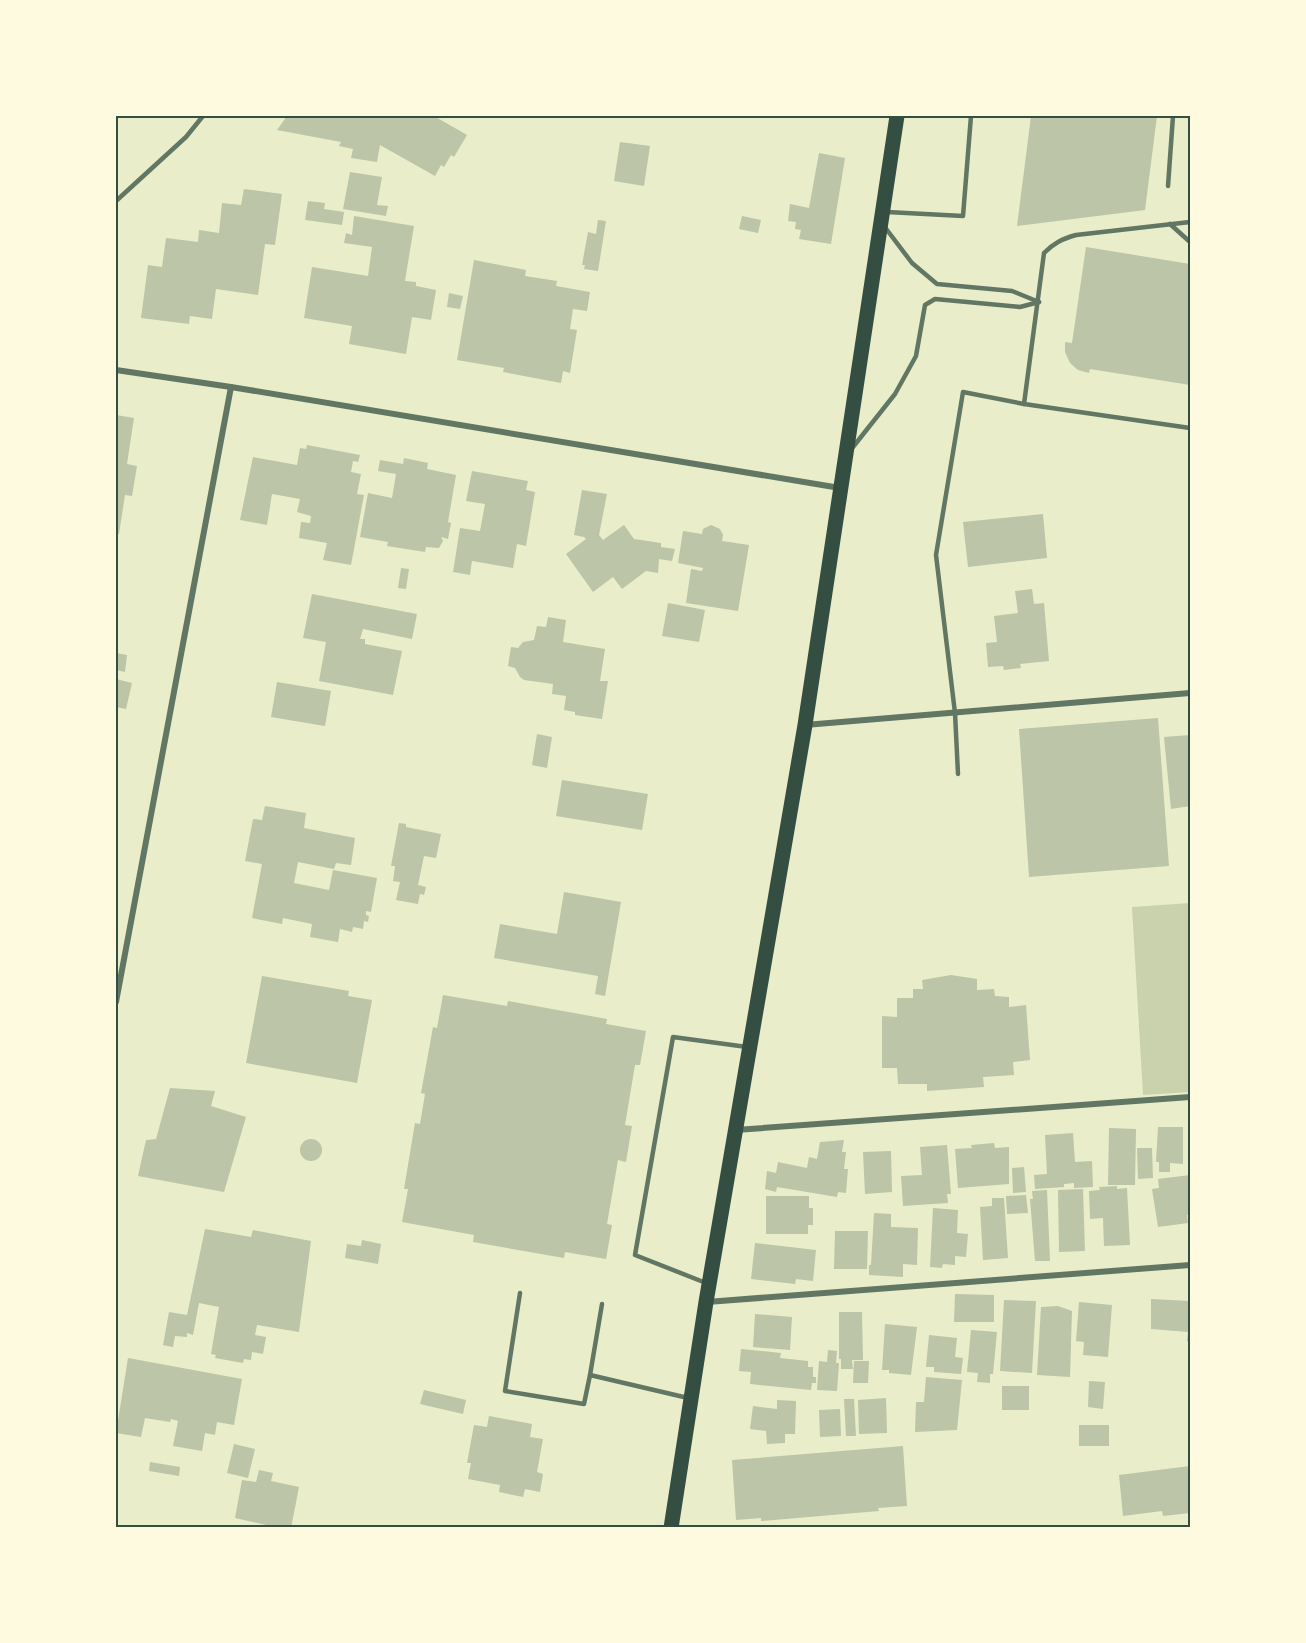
<svg xmlns="http://www.w3.org/2000/svg" width="1306" height="1643" font-family="'Space Grotesk',sans-serif">
	<rect width="100%" height="100%" fill="#e9edc9"/>
	<polygon fill="#cad2ad" points="1190,903 1190,1092 1143,1095 1132,907"/>
	<g fill="#bcc5a7">
		<polygon points="287,116 434,116 467,135 454,157 451,155 444,167 441,165 435,176 380,145 377,162 351,158 353,149 339,146 341,142 277,130"/>
		<polygon points="1031,116 1157,116 1145,210 1017,226"/>
		<polygon points="620,142 650,146 644,186 614,181"/>
		<polygon points="819,153 845,158 831,244 799,239 801,230 795,229 796,222 788,221 790,204 809,208"/>
		<polygon points="350,172 382,177 377,205 388,206 386,216 343,209"/>
		<polygon points="244,189 282,194 275,245 265,244 258,295 216,289 212,319 190,316 189,324 141,318 148,265 162,267 166,238 198,242 199,230 219,233 222,203 241,205"/>
		<polygon points="308,201 325,203 324,209 344,212 342,225 305,220"/>
		<polygon points="354,216 414,226 405,281 416,282 416,286 436,290 431,320 412,317 406,354 349,344 352,326 304,318 312,267 368,276 372,247 344,243 346,233 352,235"/>
		<polygon points="742,216 761,220 758,233 739,229"/>
		<polygon points="598,220 606,221 598,271 584,269 585,265 582,265 588,232 596,234"/>
		<polygon points="1086,247 1190,264 1190,385 1090,369 1089,373 1078,370 1070,363 1065,352 1065,342 1072,343"/>
		<polygon points="474,260 526,270 525,276 557,281 556,286 590,292 587,311 573,309 570,329 577,330 570,373 563,371 561,383 503,372 504,368 457,360"/>
		<polygon points="449,293 463,296 460,309 447,307"/>
		<polygon points="116,415 134,418 127,464 137,466 132,496 125,495 119,534 116,534"/>
		<polygon points="307,445 360,455 358,462 353,461 351,472 361,474 357,494 364,495 351,565 323,560 327,543 299,538 301,522 310,523 311,516 297,512 300,499 272,494 267,525 240,520 253,457 297,465 300,448 306,449"/>
		<polygon points="404,458 428,463 427,469 456,475 448,522 451,523 448,539 441,537 443,541 439,548 426,547 425,552 387,546 388,542 360,537 368,493 392,498 396,474 378,471 380,460 403,464"/>
		<polygon points="472,471 528,481 526,490 535,492 526,546 517,544 513,568 472,561 470,575 453,572 460,528 480,531 485,504 466,501"/>
		<polygon points="582,490 607,494 599,535 603,540 624,525 634,539 661,543 661,547 675,549 672,561 659,559 658,573 646,571 622,589 613,577 593,592 566,554 586,539 584,537 574,535"/>
		<polygon points="1043,514 1047,558 968,567 963,522"/>
		<polygon points="711,525 720,529 723,535 722,541 749,545 738,611 686,603 691,569 702,571 703,568 678,563 683,531 702,534 703,529"/>
		<polygon points="401,568 409,569 406,589 398,588"/>
		<polygon points="1032,589 1034,604 1044,603 1049,661 1020,664 1021,668 1004,670 1003,666 988,667 986,643 997,642 994,616 1018,613 1015,591"/>
		<polygon points="312,594 417,614 412,639 363,629 360,639 365,639 365,644 402,651 393,695 319,681 326,642 303,638"/>
		<polygon points="668,603 705,610 699,642 662,636"/>
		<polygon points="548,617 566,620 563,642 605,649 600,681 608,681 602,719 575,715 575,712 564,710 566,696 552,694 553,684 524,680 520,677 515,668 508,666 511,647 518,648 523,642 534,640 537,626 546,627"/>
		<polygon points="116,653 127,655 125,672 116,670"/>
		<polygon points="116,679 132,683 126,709 116,707"/>
		<polygon points="277,682 331,691 325,726 271,717"/>
		<polygon points="1158,718 1169,866 1029,877 1019,729"/>
		<polygon points="537,734 552,737 547,768 532,765"/>
		<polygon points="1190,735 1190,806 1171,809 1164,737"/>
		<polygon points="562,780 648,794 642,830 556,816"/>
		<polygon points="265,806 306,813 304,828 355,838 351,865 336,863 334,869 298,862 294,883 329,890 333,870 377,878 371,912 366,911 366,915 369,916 368,922 364,921 363,929 353,927 352,932 340,929 338,942 310,937 312,924 283,918 282,924 252,918 262,864 245,861 253,819 262,820"/>
		<polygon points="399,823 406,824 406,827 441,834 436,858 424,856 418,885 426,887 424,895 420,894 418,904 396,900 400,882 393,881 395,866 391,866"/>
		<polygon points="564,892 621,902 605,996 595,994 598,976 494,958 500,924 557,934"/>
		<polygon points="951,975 977,979 977,990 994,989 995,996 1009,997 1009,1007 1026,1005 1030,1060 1013,1062 1014,1075 983,1077 984,1087 927,1091 927,1084 898,1084 897,1068 882,1068 882,1016 897,1017 897,998 913,998 913,989 923,989 922,980"/>
		<polygon points="262,976 349,991 348,996 372,1000 357,1083 246,1063"/>
		<polygon points="443,995 507,1006 508,1001 607,1019 606,1024 646,1031 640,1065 635,1065 625,1125 632,1126 626,1162 618,1160 607,1224 612,1225 606,1259 565,1252 564,1258 473,1242 474,1235 402,1222 408,1189 404,1189 415,1123 420,1124 425,1094 421,1093 433,1027 437,1028"/>
		<polygon points="170,1088 215,1091 211,1106 246,1117 224,1192 138,1176 146,1140 156,1139"/>
		<polygon points="1158,1127 1183,1127 1183,1164 1170,1163 1170,1172 1159,1172 1159,1162 1156,1162"/>
		<polygon points="1109,1128 1136,1129 1135,1185 1108,1185"/>
		<polygon points="1073,1133 1075,1162 1092,1161 1093,1187 1074,1188 1074,1183 1064,1184 1064,1187 1035,1189 1034,1175 1047,1174 1045,1135"/>
		<circle cx="311" cy="1150" r="11"/>
		<polygon points="844,1140 842,1152 846,1152 844,1169 848,1169 846,1193 838,1192 837,1197 777,1187 776,1192 765,1189 767,1171 776,1173 778,1162 807,1168 809,1157 817,1159 820,1142"/>
		<polygon points="994,1143 995,1148 1009,1147 1009,1184 958,1188 955,1149 972,1148 971,1145"/>
		<polygon points="947,1145 951,1194 947,1194 948,1203 903,1206 901,1176 922,1175 920,1147"/>
		<polygon points="1137,1148 1152,1148 1153,1178 1138,1179"/>
		<polygon points="891,1151 892,1192 865,1194 863,1152"/>
		<polygon points="1024,1167 1026,1192 1013,1193 1012,1168"/>
		<polygon points="1190,1175 1190,1214 1187,1215 1188,1223 1158,1227 1152,1189 1159,1188 1158,1179"/>
		<polygon points="1117,1186 1117,1189 1127,1188 1130,1245 1104,1246 1103,1218 1090,1219 1089,1191 1100,1190 1099,1187"/>
		<polygon points="1083,1189 1085,1251 1059,1252 1058,1190"/>
		<polygon points="1047,1190 1050,1261 1035,1261 1030,1199 1033,1199 1032,1191"/>
		<polygon points="1026,1195 1028,1213 1007,1214 1006,1196"/>
		<polygon points="766,1196 809,1196 809,1208 813,1208 813,1225 808,1225 808,1234 766,1234"/>
		<polygon points="992,1198 1004,1198 1008,1258 983,1260 980,1207 992,1206"/>
		<polygon points="933,1208 958,1210 957,1233 968,1234 966,1257 955,1256 955,1265 943,1264 942,1268 930,1267"/>
		<polygon points="874,1213 891,1214 891,1227 918,1228 917,1265 903,1264 903,1277 869,1275 869,1265 871,1265"/>
		<polygon points="205,1229 251,1237 253,1230 311,1241 299,1332 257,1325 255,1335 266,1337 263,1354 252,1352 251,1360 244,1359 243,1363 215,1358 216,1355 211,1354 219,1307 199,1303 193,1335 187,1333 187,1337 175,1336 173,1347 163,1345 169,1312 187,1315"/>
		<polygon points="835,1231 868,1231 867,1269 834,1269"/>
		<polygon points="362,1240 381,1244 378,1264 345,1258 347,1244 361,1246"/>
		<polygon points="755,1243 816,1250 813,1281 796,1279 795,1284 751,1279"/>
		<polygon points="955,1294 994,1295 994,1322 954,1322"/>
		<polygon points="1151,1299 1190,1301 1190,1342 1187,1341 1188,1332 1151,1329"/>
		<polygon points="1004,1300 1036,1301 1032,1373 1000,1371"/>
		<polygon points="1079,1302 1112,1305 1108,1357 1083,1355 1084,1342 1076,1341"/>
		<polygon points="1058,1306 1072,1311 1070,1377 1037,1375 1041,1307"/>
		<polygon points="839,1312 862,1312 863,1360 852,1360 853,1369 841,1369 841,1359 839,1359"/>
		<polygon points="755,1314 792,1317 790,1350 753,1347"/>
		<polygon points="885,1324 917,1327 911,1375 889,1373 889,1370 882,1370"/>
		<polygon points="971,1330 997,1332 993,1374 990,1374 990,1383 977,1382 978,1373 967,1372"/>
		<polygon points="929,1335 957,1338 955,1357 963,1358 961,1374 934,1372 934,1367 926,1367"/>
		<polygon points="741,1349 781,1353 780,1358 808,1361 808,1367 813,1367 813,1377 816,1377 816,1383 812,1383 811,1390 750,1384 751,1372 739,1371"/>
		<polygon points="828,1350 837,1351 836,1363 839,1363 837,1391 817,1390 819,1361 827,1362"/>
		<polygon points="128,1358 242,1379 234,1425 217,1422 215,1435 205,1433 202,1451 173,1446 178,1421 171,1419 170,1422 145,1418 141,1437 116,1433"/>
		<polygon points="854,1361 869,1361 868,1383 853,1383"/>
		<polygon points="926,1377 962,1380 957,1430 915,1432 916,1402 924,1402"/>
		<polygon points="1089,1381 1105,1382 1103,1409 1088,1407"/>
		<rect x="1002" y="1386" width="27" height="24"/>
		<polygon points="424,1390 466,1400 463,1414 420,1404"/>
		<polygon points="886,1398 887,1433 859,1434 858,1400"/>
		<polygon points="844,1399 854,1399 856,1436 846,1436"/>
		<polygon points="777,1400 796,1401 795,1434 785,1434 785,1443 767,1444 766,1431 750,1429 753,1406 777,1409"/>
		<polygon points="840,1409 841,1436 820,1437 819,1410"/>
		<polygon points="489,1416 532,1424 530,1437 543,1439 537,1472 543,1474 540,1492 525,1489 523,1497 499,1492 500,1485 468,1479 471,1463 467,1463 474,1425 487,1427"/>
		<rect x="1079" y="1425" width="30" height="21"/>
		<polygon points="234,1444 255,1449 248,1478 227,1473"/>
		<polygon points="903,1446 907,1506 878,1508 879,1511 761,1521 761,1518 736,1520 732,1460"/>
		<polygon points="150,1462 180,1467 179,1476 149,1471"/>
		<polygon points="1190,1466 1190,1513 1163,1516 1162,1511 1123,1516 1119,1475"/>
		<polygon points="259,1470 273,1473 271,1481 299,1487 291,1528 280,1528 235,1518 242,1480 256,1482"/>
	</g>
	<g fill="none" stroke-linecap="round" stroke-linejoin="round">
		<g stroke="#617663" stroke-width="4.5">
			<polyline points="1168,186 1173,116"/>
			<polyline points="116,201 186,137 203,116"/>
			<polyline points="887,212 963,216 971,116"/>
			<polyline points="1170,224 1190,242"/>
			<polyline points="884,226 912,263 937,284 1012,291 1039,302"/>
			<polyline points="1024,404 1190,428"/>
			<polyline points="853,447 895,394 916,356 925,305 935,299 1020,307 1039,302"/>
			<path d="M958,774L955,713L936,555L963,392L1024,404L1044,253C1054,243 1062,239 1076,235L1190,222"/>
			<polyline points="706,1283 635,1255 673,1037 747,1047"/>
			<polyline points="520,1293 505,1391 584,1404 590,1375 688,1398"/>
			<polyline points="590,1375 602,1304"/>
		</g>
		<g stroke="#617663" stroke-width="6">
			<polyline points="116,370 231,387 840,488"/>
			<polyline points="805,725 1190,693"/>
			<polyline points="116,1002 231,387"/>
			<polyline points="736,1130 1190,1097"/>
			<polyline points="707,1302 1190,1265"/>
		</g>
		<polyline stroke="#344e41" stroke-width="15" points="671,1528 706,1302 805,725 897,116"/>
	</g>
	<rect width="1306" height="1643" fill="none" stroke="#fefae0" stroke-width="234"/>
	<rect x="117" y="117" width="1072" height="1409" fill="none" stroke="#344e41" stroke-width="2"/>
</svg>
